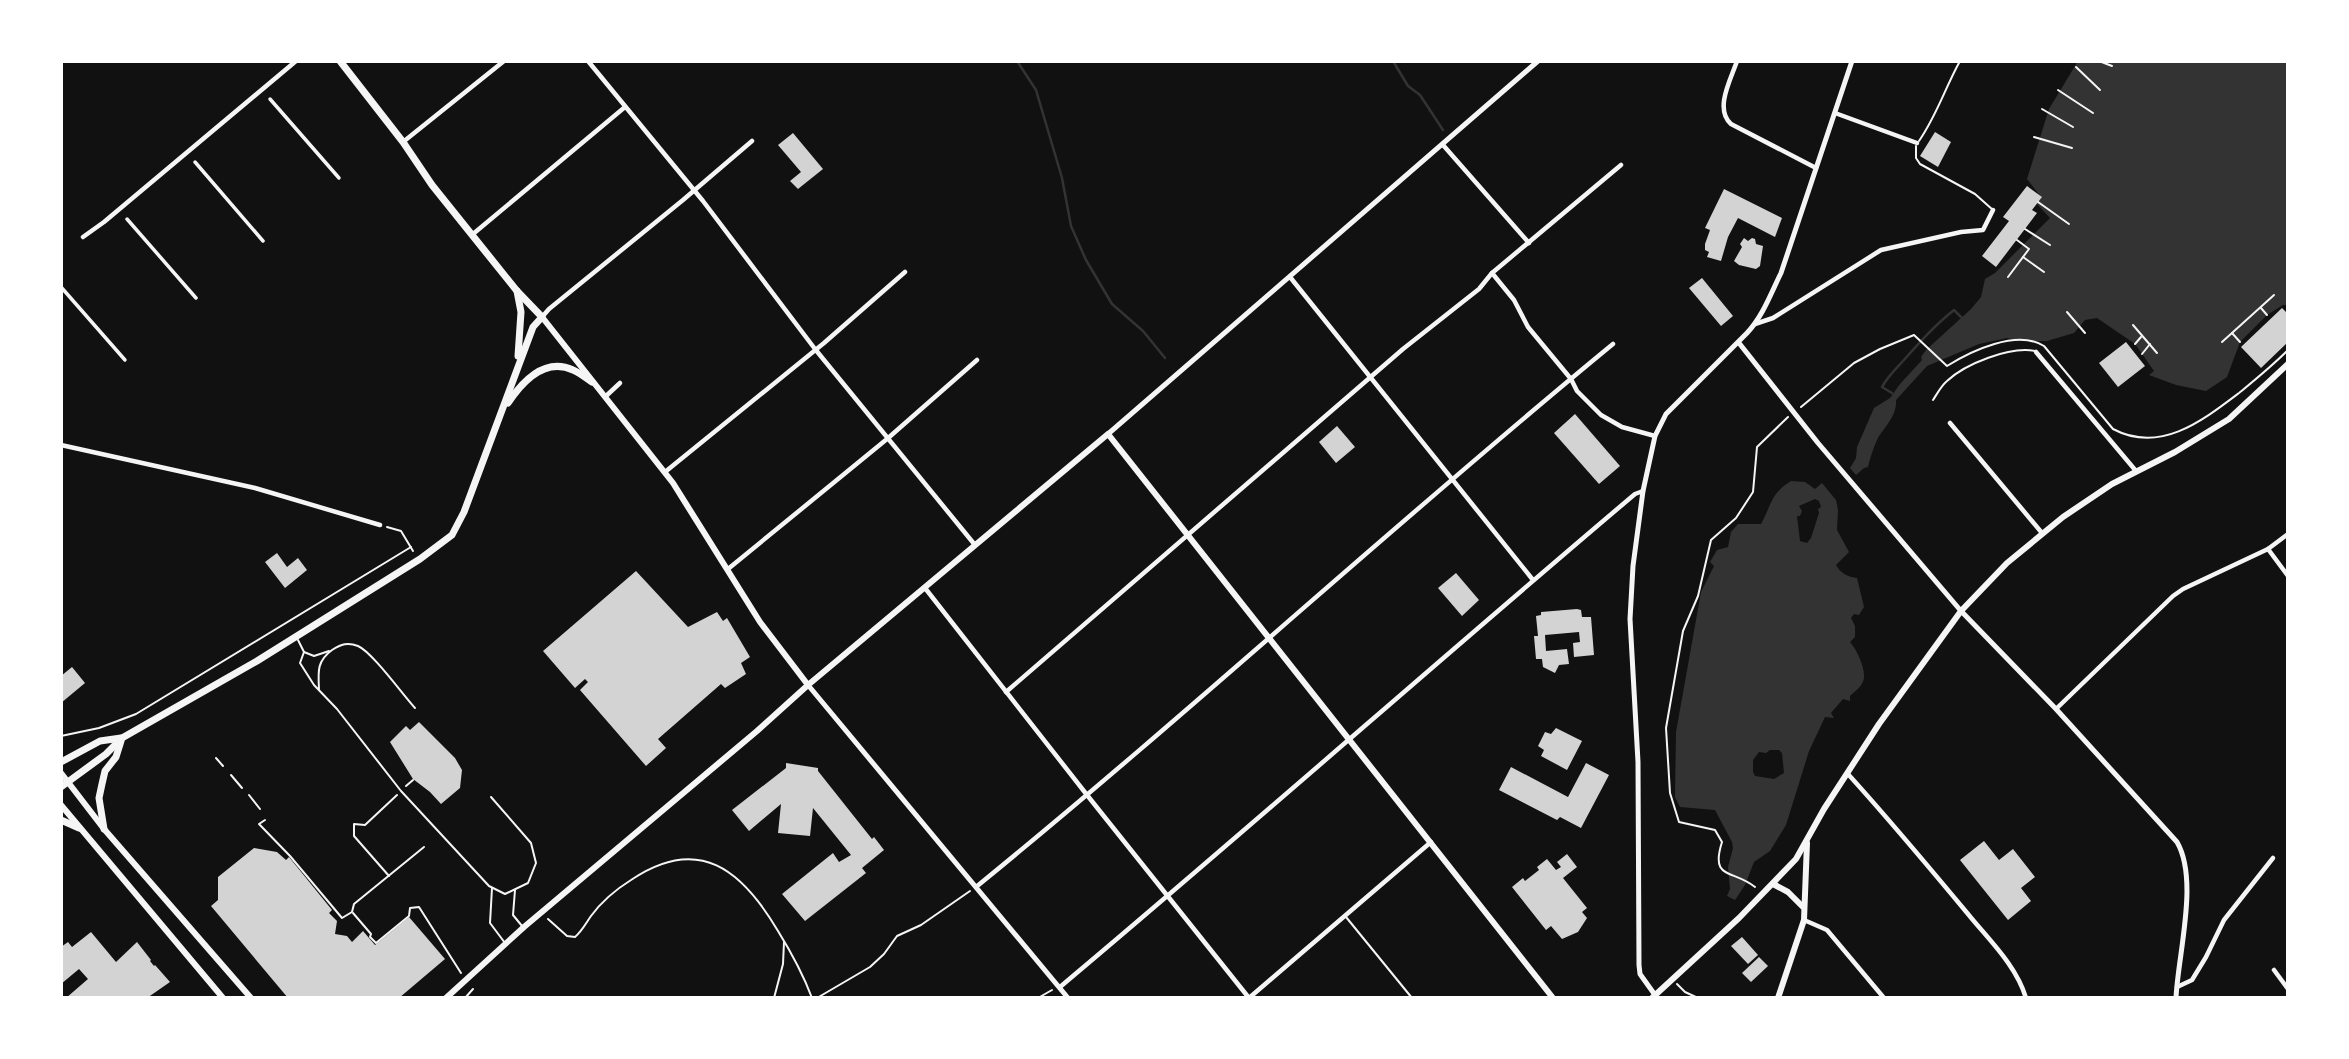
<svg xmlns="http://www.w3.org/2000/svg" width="2349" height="1059" font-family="Manrope,sans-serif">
	<rect width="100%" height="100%" fill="#111"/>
	<g fill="#333" fill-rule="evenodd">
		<path d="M2078,61H2288V305H2283L2267,315L2240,342L2227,377L2206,391L2176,385L2149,375L2154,371L2135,344L2097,318L2085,320L2074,333L2047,341H2021L2007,338L1979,344L1927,366L1896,400C1897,417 1884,427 1877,440C1873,449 1870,458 1868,467L1864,468L1856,475L1850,468L1856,458L1857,447L1874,408L1890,398L1900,384L1922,360L1921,357L1926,350L1971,309L1981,297L1985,279L1995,273L2050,218L2035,202L2041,197L2027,179L2049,109Z"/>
		<path d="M1791,481L1805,482L1815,489L1822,483L1836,500L1838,510L1837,530L1849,552L1836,565C1840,573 1848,577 1857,578L1864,607L1859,615L1854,614L1851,618L1855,626V637L1850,642C1857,650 1865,667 1864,678C1863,686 1855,691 1850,696V701L1843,699L1831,713L1834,718L1825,717L1809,751L1786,825L1770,851L1754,862L1745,885L1735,900L1727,896L1730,889L1728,867L1733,848L1732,842L1715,810L1680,807L1675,797L1676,732L1701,592L1714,566L1710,562L1717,550L1728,547L1731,532L1738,524H1761C1772,504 1770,494 1791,481ZM1815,499L1819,501L1821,507L1818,509L1819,513L1811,538L1807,543L1800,541L1797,516H1800L1802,511L1799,506ZM1770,750H1779L1782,753L1784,773L1774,779L1755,776L1753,772V760L1759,752L1766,753Z"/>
	</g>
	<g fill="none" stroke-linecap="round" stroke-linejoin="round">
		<g stroke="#333" stroke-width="2.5">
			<polyline points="1017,61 1036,90 1062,178 1071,226 1086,260 1112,304 1143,331 1165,358"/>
			<polyline points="1393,61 1408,86 1420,95 1443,130"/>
			<path d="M1892,393L1882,387C1888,376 1895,370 1903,361C1919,343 1935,325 1954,310L1961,317"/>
		</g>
	</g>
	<g fill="#d3d3d3">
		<polygon points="1935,132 1951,142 1938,167 1920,156"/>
		<polygon points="793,133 823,169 798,189 790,181 801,172 778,145"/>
		<polygon points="2027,186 2042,197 2032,210 2037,213 1996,267 1982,256 2009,221 2003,217"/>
		<polygon points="1724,189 1782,218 1775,237 1738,218 1728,237 1721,261 1707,257 1709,252 1705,250 1705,244 1710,230 1705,228"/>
		<polygon points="1744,238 1748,241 1752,238 1755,239 1756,244 1763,246 1760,266 1756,269 1739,265 1734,261 1742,247 1740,244"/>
		<polygon points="1702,278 1733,316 1721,326 1689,288"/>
		<polygon points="2282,308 2288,314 2288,342 2261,368 2241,347"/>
		<polygon points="2126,342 2145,366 2118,387 2099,363"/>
		<polygon points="1575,414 1620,466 1599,484 1554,433"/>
		<polygon points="1337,426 1355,447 1336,463 1319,442"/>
		<polygon points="277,553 287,567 298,558 307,570 285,588 265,562"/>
		<polygon points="636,571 688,627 717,612 723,621 727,618 750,657 741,663 746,674 725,688 721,684 658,739 666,748 646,766 580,690 588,682 585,679 575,688 543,651"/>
		<polygon points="1456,573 1479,600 1462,616 1438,588"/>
		<polygon points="1577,609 1581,610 1582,617 1591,617 1594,655 1574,657 1573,643 1580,642 1579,632 1545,635 1546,651 1567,649 1569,664 1559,665 1555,673 1543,667 1542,659 1536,659 1534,636 1538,636 1536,616 1541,615 1541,612"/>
		<polygon points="72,667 85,683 61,703 61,676"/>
		<polygon points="419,722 455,758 462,770 460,788 441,804 430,792 413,779 390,742 406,726 410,730"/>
		<polygon points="1556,728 1582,741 1567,770 1541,756 1544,750 1538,746 1545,732 1551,734"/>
		<polygon points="786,763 818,768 818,771 872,839 874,837 884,850 862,868 866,873 805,921 782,894 833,853 839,862 851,855 813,808 810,836 778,833 781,804 749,831 732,810 786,768"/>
		<polygon points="1586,763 1609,775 1581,828 1560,817 1557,820 1499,790 1511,767 1568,797"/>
		<polygon points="1984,841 1999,860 2013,849 2035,877 2021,888 2031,901 2008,920 1960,860"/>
		<polygon points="254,848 277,852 286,860 289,857 332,910 329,913 337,921 335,934 347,936 352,942 363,931 375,945 409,917 445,959 399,998 288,998 211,906 218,900 218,877"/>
		<polygon points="1567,854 1577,867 1563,878 1587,908 1582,912 1587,918 1578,932 1562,939 1551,926 1546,930 1512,887 1523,878 1525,881 1539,870 1537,867 1547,859 1556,870 1561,867 1557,862"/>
		<polygon points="91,932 116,962 137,942 151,960 150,961 154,966 155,965 170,982 147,998 66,998 88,979 79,969 61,984 61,947 68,942 72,947"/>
		<polygon points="1742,937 1758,955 1748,964 1731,946"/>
		<polygon points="1759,957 1768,966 1751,982 1742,973"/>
	</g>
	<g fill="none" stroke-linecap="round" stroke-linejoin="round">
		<g stroke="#f5f5f5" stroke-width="2">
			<polyline points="2099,61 2112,66"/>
			<polyline points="2076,67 2100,90"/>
			<polyline points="2058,90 2093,113"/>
			<polyline points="2042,109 2073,127"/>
			<polyline points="2034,137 2072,148"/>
			<polyline points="2038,202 2069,224"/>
			<polyline points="2025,229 2050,245"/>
			<polyline points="2023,257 2044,272"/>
			<polyline points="2008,277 2029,249 2017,240"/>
			<polyline points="2261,308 2267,315"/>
			<polyline points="2067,312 2085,333"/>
			<polyline points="2133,325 2157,353"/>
			<polyline points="2232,333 2240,342"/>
			<polyline points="2222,342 2274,295"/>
			<polyline points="2135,344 2141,337"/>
			<polyline points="2142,354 2150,344"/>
			<path d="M1801,407L1854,363L1880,349L1914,335L1947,366C1971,351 2017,329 2044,346L2113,429C2160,454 2202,421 2239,393C2256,379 2272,366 2288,350"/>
			<polyline points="387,527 401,531 413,551"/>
			<polyline points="61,736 99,728 136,714 411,547"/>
			<polyline points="216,758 223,766"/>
			<polyline points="231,775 242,788"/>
			<polyline points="406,786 413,780"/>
			<polyline points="249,795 260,809"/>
			<polyline points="265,820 259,824 290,856 342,918 352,912 354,904 424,847"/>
			<polyline points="389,876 354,836 354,824 365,825 397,795"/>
			<path d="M1755,887C1732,869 1710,880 1722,842L1715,830L1679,822L1670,793L1666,728L1683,631L1698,596L1711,540L1736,518L1753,492L1757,447L1788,417"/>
			<polyline points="353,913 371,934 370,937 376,943 409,916 410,908 419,907 461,973"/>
			<path d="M548,919L567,936L575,937C582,931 586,923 591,916C602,901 615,890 631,880C699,834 742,870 778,931C791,952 803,974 812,998"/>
			<polyline points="1677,984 1685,992 1698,998"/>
			<polyline points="465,998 473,989"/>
			<polyline points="774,998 783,964 784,942"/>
			<polyline points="817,998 870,967 884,954 897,936 921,925 970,891"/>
			<polyline points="1038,998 1052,990"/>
		</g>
		<g stroke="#f5f5f5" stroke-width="2">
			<path d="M1919,141C1937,115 1945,88 1960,61"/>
			<polyline points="1916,146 1916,158 1920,164 1975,194 1993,210"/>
			<path d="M1933,400C1937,394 1941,386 1947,381C1965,364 2010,346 2035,351"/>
			<polyline points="298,640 304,652 314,656 329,651"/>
			<polyline points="304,652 300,663 314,685 337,709 401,791 489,886 505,894 528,883 536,863 531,843 491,797"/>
			<path d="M319,689C318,671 317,661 332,650C341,644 348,642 358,646C372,652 403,695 415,708"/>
			<polyline points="492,888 490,923 505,943"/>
			<polyline points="515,890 513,915 522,926"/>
			<polyline points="1346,917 1412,998"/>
		</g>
		<g stroke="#f5f5f5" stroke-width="3.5">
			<polyline points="270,99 339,178"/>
			<polyline points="195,162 263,241"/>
			<polyline points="127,219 196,298"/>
			<polyline points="61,287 125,360"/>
		</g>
		<g stroke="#f5f5f5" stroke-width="4.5">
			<polyline points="588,61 703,201 815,349 975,545"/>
			<path d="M1737,61C1731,79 1714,109 1731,124L1816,168"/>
			<polyline points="1835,113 1917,143"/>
			<polyline points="403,142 504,61"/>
			<polyline points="1443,145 1529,243"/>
			<polyline points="473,234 625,107"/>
			<polyline points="83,237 104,222 296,61"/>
			<polyline points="1492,273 1514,300 1528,327 1571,379 1577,391 1601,415 1622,427 1655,436"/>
			<polyline points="1290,277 1533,580"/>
			<polyline points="542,317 549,309 683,200 752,141"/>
			<polyline points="1755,324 1773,318 1881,250 1961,232 1983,230 1993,210"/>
			<polyline points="2036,352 2136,471"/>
			<polyline points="605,397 620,383"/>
			<polyline points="1950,423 2042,533"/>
			<polyline points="61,445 255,488 380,525"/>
			<polyline points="665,472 824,343 905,272"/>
			<polyline points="2268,549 2288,576"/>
			<polyline points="728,569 887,439 977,360"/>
			<polyline points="925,588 1087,795 1249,998"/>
			<polyline points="1006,692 1403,349 1479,289 1492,273 1621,165"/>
			<polyline points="2056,709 2173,596 2183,589 2268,549 2288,534"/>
			<path d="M1847,773C1889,819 1928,866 1968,914C1989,940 2016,965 2026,998"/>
			<path d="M976,887C1192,711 1397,521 1613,344"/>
			<polyline points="1804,920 1827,930 1884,998"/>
			<polyline points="2274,970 2288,989"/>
			<path d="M1060,987C1253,825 1442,657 1635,494L1643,491"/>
			<polyline points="2177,987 2192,980 2206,957 2224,920 2273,858"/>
			<polyline points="1249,998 1431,842"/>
		</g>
		<g stroke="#f5f5f5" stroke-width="5">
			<path d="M1739,343L1818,443L1961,611L2056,709L2177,842C2199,880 2178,954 2176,998"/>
			<polyline points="1108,434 1538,61"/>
			<polyline points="808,685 1068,998"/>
			<path d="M1655,995L1640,974L1639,965L1638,762L1630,619L1633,566L1643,491L1655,436L1666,414L1747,333C1763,316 1771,293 1781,273L1852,61"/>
		</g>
		<g stroke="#f5f5f5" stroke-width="6">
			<polyline points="542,317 673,483 760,622 808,685"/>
			<polyline points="61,773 104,829 251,998"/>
			<polyline points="61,805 223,998"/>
			<polyline points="1773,884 1788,892 1803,907"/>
			<polyline points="446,998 524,927 757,731 808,685 1108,434 1553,998"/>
			<polyline points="1652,998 1739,918 1796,859 1824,809 1879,724 1961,611 2007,563 2063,517 2112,484 2175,452 2229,419 2288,364"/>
			<polyline points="1778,998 1804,920 1807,843"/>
		</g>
		<g stroke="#f5f5f5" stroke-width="7">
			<polyline points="517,291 521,312 518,356"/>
			<path d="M508,403C522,382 545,357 573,370C580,373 586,378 592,382"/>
			<polyline points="61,762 100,741 121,738"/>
			<polyline points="61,787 106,754 122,738 257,661 420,559 452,535 464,512 533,327 542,317 517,291 432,185 403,142 340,61"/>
			<polyline points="61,820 79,828"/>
			<polyline points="104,829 99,798 102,784 105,771 116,757 121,741"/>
		</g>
	</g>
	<rect width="2349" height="1059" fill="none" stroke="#ffffff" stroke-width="126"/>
</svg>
